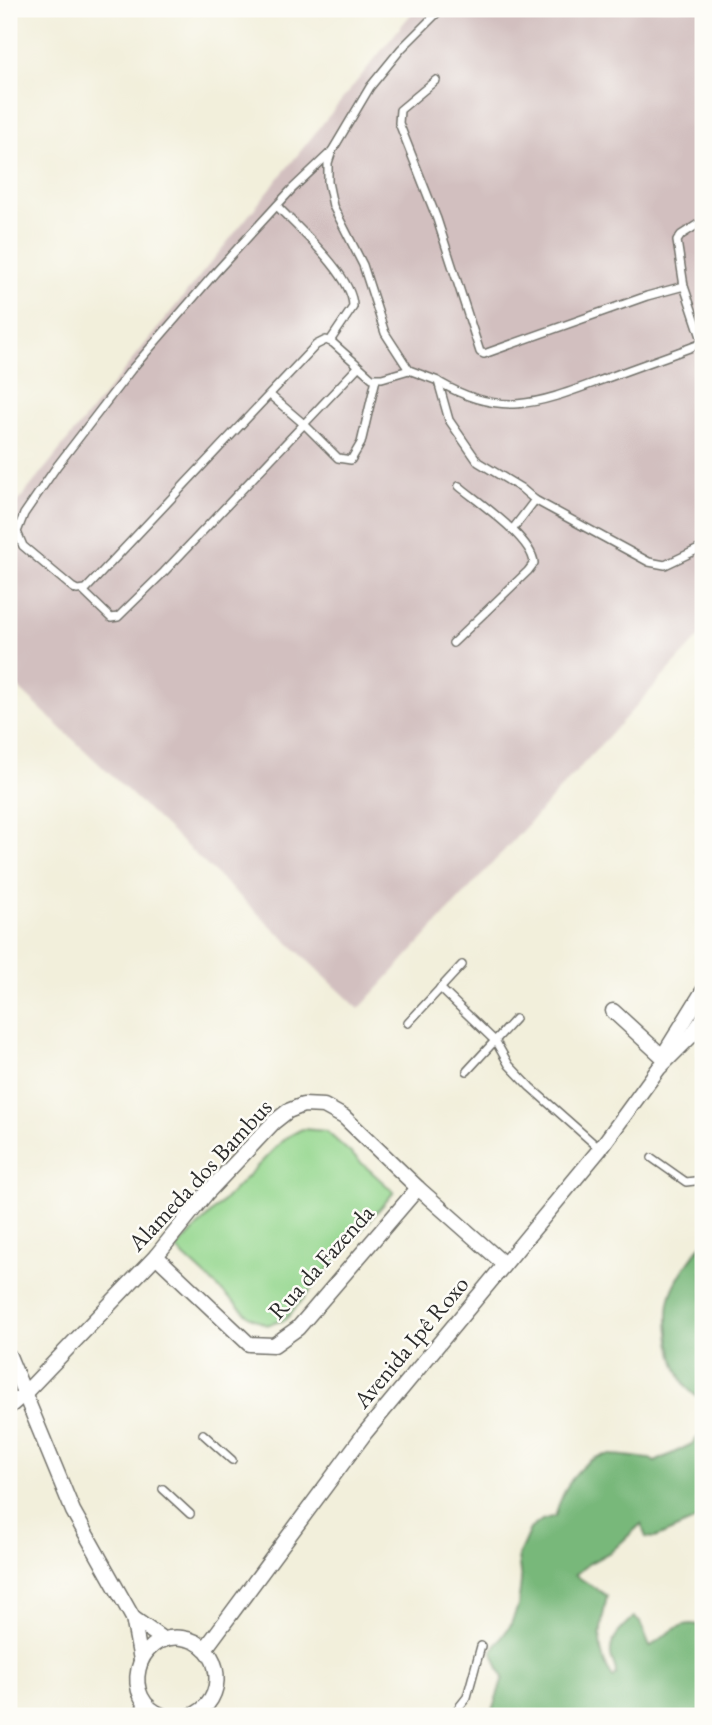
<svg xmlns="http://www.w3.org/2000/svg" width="712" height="1725" font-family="'EB Garamond',serif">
	<rect width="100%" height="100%" fill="#fdfcf7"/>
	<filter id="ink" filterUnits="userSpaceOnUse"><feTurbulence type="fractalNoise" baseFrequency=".0143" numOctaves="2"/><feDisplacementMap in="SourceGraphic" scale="14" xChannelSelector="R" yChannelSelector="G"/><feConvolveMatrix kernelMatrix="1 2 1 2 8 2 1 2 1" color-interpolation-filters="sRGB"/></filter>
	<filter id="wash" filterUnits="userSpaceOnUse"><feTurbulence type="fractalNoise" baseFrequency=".00686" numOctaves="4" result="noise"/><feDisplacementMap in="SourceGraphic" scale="28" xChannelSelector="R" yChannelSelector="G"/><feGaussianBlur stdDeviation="1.57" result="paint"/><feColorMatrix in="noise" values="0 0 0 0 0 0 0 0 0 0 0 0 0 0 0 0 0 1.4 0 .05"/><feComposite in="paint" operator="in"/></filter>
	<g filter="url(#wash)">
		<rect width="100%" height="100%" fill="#f2efdb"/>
		<polygon fill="#d2bfbf" points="415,9 703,9 703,633 359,1009 9,679 9,513"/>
		<polygon fill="#95d78f" stroke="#60815d" stroke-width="2" points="302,1129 326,1131 394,1192 285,1320 266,1325 250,1317 176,1249 285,1138"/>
		<g fill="#78b87a" stroke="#527252" stroke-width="2">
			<path d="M703,1243V1398C674,1394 663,1323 670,1298C675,1279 690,1259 703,1243Z"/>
			<path d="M703,1432V1517L655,1538L646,1537L641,1524L612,1551L588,1564L575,1575L607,1596C601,1628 593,1649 613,1678L616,1676C617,1667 612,1663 611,1655C609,1638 624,1627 634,1617L640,1622L650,1647C665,1635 684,1617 703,1627V1716H490L503,1678L492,1651L510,1626L518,1606L521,1581L518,1556L530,1529L542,1520L555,1516C562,1492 578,1459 606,1455C619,1454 636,1458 650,1459L655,1462L692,1444Z"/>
		</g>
	</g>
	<g filter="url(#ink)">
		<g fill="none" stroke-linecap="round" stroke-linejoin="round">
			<defs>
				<g id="lane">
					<polyline points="441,9 401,49 370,87 332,151 328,163 328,182 333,206 363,265 385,333 409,370 438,381 449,420 478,462 521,488 535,500 512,530"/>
					<polyline points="436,80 400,110 399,123 437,219 480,352 484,354 647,296 684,286 703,343"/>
					<polyline points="332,151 292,189 215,273 131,370 57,466 24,514 17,532 23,546 72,587 77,590 86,589 316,345 326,340 333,343 372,378 382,378 409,370"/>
					<path d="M277,206C298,228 354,277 353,307L330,341"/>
					<polyline points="684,286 677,241 681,235 703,221"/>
					<path d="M439,382C504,420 542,402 607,378C639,366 671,355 703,343"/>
					<polyline points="270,395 305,425 338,458 351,460 361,443 376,379"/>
					<polyline points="535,500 649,562 665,565 703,547"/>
					<polyline points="83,591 111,618 118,617 164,572 358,367"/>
					<path d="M453,643L528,571L534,563C532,538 478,502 459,486"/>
					<polyline points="440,988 496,1042 509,1065 530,1087 600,1149"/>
					<polyline points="408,1023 462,965"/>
					<polyline points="467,1071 515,1019"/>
					<polyline points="652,1158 686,1182 703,1180"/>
					<polyline points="203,1434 232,1460"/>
					<polyline points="163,1489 190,1514"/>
					<polyline points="452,1716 467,1697 481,1646"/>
				</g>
				<g id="street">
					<polyline points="613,1011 663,1057"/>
					<polyline points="664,1054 703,991"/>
					<polyline points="156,1256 249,1344 274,1345 298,1328 418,1188"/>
					<polyline points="9,1356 73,1511 133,1618 141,1660"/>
					<polyline points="9,1407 25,1393 156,1256 206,1194 274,1122 288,1111 303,1105 324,1106 344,1117 418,1188 504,1264"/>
					<polyline points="133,1618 164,1640"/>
					<polyline points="205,1649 365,1433 600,1149 659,1068 691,1036 703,1019"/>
					<polyline points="137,1716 148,1706"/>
					<path d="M164,1716C119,1701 135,1632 182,1638C224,1643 229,1703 190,1716"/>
				</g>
			</defs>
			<use href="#lane" stroke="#717069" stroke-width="10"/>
			<use href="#street" stroke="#717069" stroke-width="17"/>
			<use href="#lane" stroke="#fff" stroke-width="7"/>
			<use href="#street" stroke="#fff" stroke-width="14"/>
		</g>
	</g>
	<g text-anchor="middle" stroke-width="5" stroke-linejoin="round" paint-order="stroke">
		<g font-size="24" fill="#2b2b2b" stroke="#fdfcf7">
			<text transform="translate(200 1175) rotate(-47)" y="8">Alameda dos Bambus</text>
			<text transform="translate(321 1262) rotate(-48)" y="8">Rua da Fazenda</text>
			<text transform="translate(411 1342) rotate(-50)" y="8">Avenida Ipê Roxo</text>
		</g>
	</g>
	<rect width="712" height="1725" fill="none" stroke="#fdfcf7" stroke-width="35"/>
</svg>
